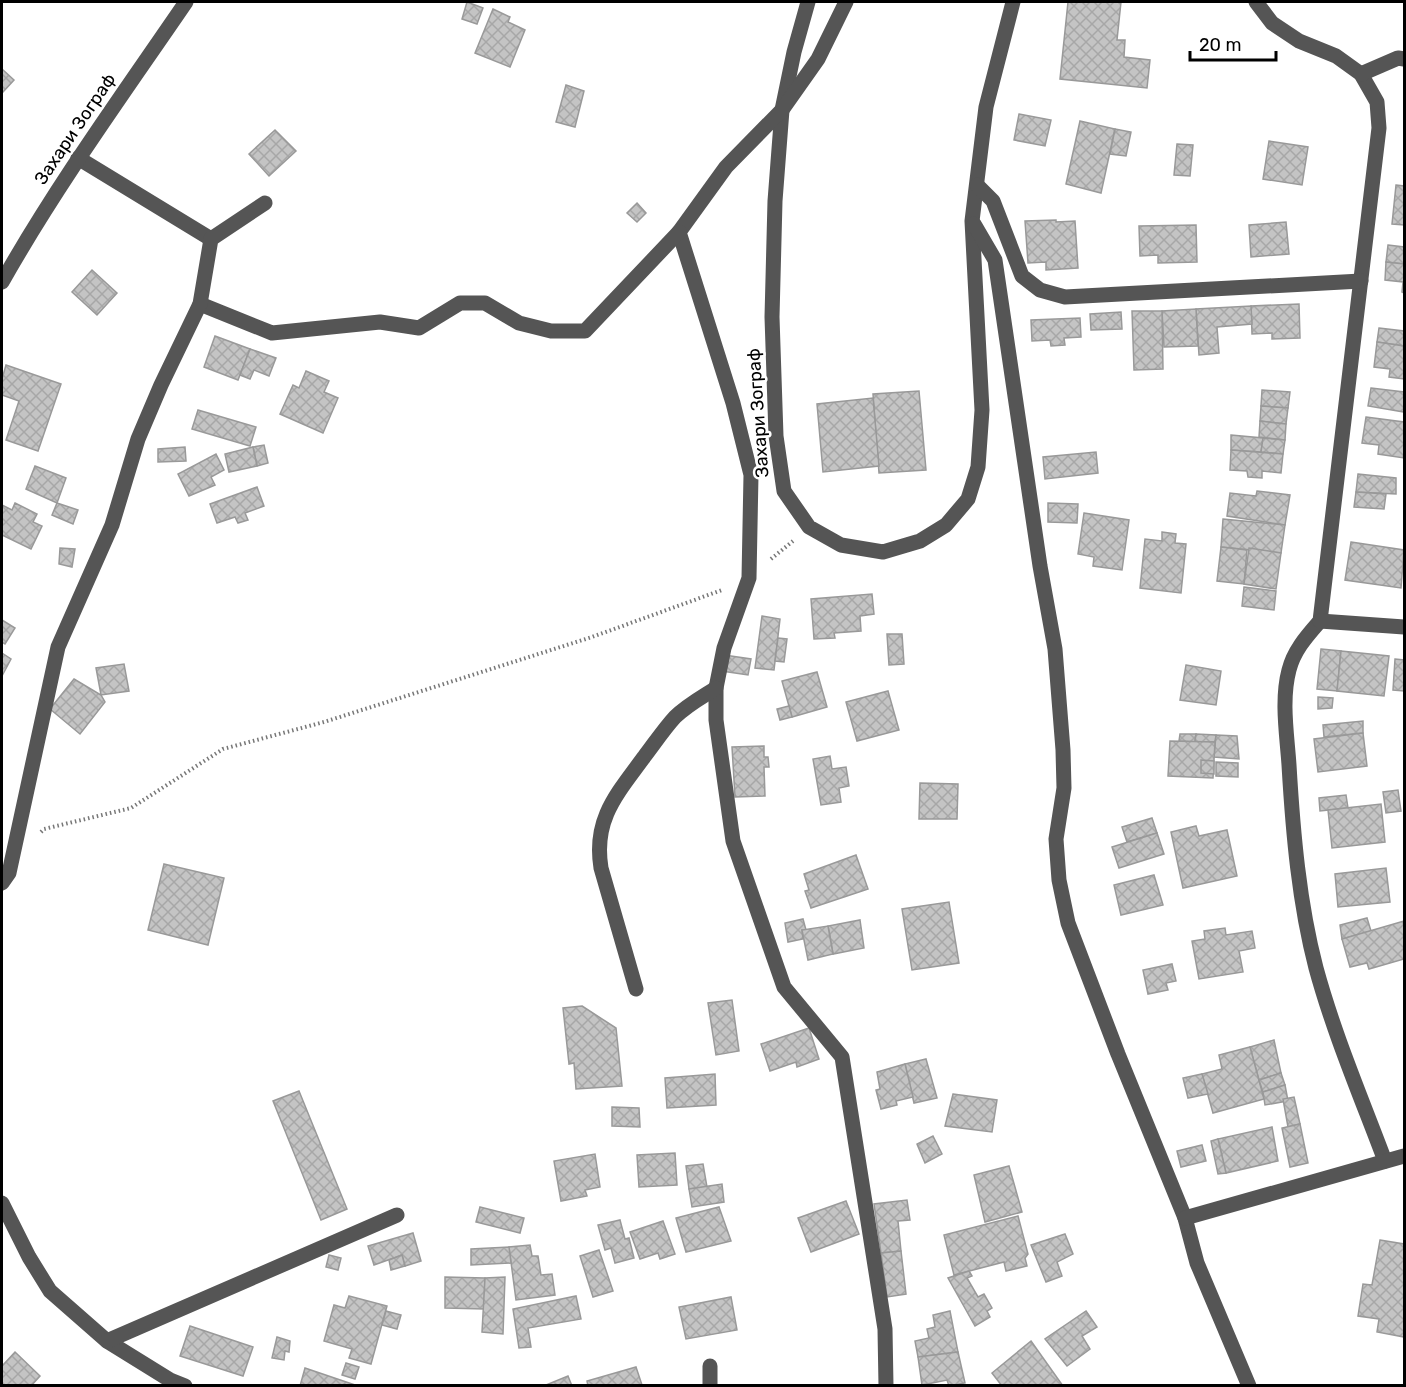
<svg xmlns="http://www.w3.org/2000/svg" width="1406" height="1387" font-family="Rubik,sans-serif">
	<defs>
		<pattern id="building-cross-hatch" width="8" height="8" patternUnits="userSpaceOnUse" patternTransform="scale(1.5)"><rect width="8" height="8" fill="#c4c4c4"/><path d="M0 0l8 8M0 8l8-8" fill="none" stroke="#a7a7a7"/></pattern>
	</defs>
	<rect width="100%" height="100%" fill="#fff"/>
	<g fill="url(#building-cross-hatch)" stroke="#999" stroke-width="1.5">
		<polygon points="467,2 483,8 477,24 462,19"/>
		<polygon points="1068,2 1121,2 1117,40 1125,40 1124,57 1150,60 1147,88 1060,79"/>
		<polygon points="493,9 510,17 508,22 525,30 510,67 475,53"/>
		<polygon points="2,69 14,80 2,93"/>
		<polygon points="566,85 584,91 575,127 556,122"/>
		<polygon points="1019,114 1051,120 1045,146 1014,140"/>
		<polygon points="1080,121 1115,129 1101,193 1066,184"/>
		<polygon points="1115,129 1131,132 1126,156 1110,154"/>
		<polygon points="275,130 296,151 269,176 249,154"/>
		<polygon points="1269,141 1308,147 1302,185 1263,179"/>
		<polygon points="1177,144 1193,145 1190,176 1174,175"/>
		<polygon points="1396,185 1404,186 1404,225 1392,224"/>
		<polygon points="637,203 646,213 637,222 627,213"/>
		<polygon points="1056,220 1056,222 1075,221 1078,268 1046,270 1046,262 1028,263 1025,221"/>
		<polygon points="1286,222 1289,254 1251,257 1249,225"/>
		<polygon points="1196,225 1197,262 1158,263 1158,255 1140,256 1139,226"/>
		<polygon points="1388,245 1404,247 1404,264 1386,262"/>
		<polygon points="1386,262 1404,264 1404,293 1402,292 1403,282 1385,280"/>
		<polygon points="92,270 117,293 97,315 72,292"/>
		<polygon points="1299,304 1300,338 1272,339 1272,333 1252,334 1251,306"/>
		<polygon points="1251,306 1252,324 1217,327 1219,353 1199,355 1196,309"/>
		<polygon points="1196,309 1198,346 1164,347 1162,311"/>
		<polygon points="1132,311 1162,311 1163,369 1134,370"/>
		<polygon points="1121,312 1122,329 1091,330 1090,314"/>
		<polygon points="1080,318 1081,337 1064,338 1065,345 1051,346 1050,340 1032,341 1031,320"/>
		<polygon points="1379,328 1404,331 1404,346 1377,342"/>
		<polygon points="215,336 250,349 238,380 204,367"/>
		<polygon points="1377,342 1404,346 1404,379 1389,377 1390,369 1374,367"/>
		<polygon points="250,349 276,358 269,376 254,370 250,379 240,375"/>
		<polygon points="6,365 61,384 38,451 6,440 19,401 2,395 2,379"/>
		<polygon points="306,371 329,381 324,392 338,398 323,433 280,414 293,385 299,388"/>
		<polygon points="1371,388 1404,392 1404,412 1368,406"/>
		<polygon points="1262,390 1290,392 1288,408 1261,406"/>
		<polygon points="919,391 926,470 879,473 873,394"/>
		<polygon points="873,398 879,466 823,472 817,404"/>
		<polygon points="1261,406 1288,408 1286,424 1260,421"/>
		<polygon points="198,410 256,427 250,446 192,429"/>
		<polygon points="1366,417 1404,422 1404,458 1378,454 1379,445 1362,443"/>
		<polygon points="1260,421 1286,424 1285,440 1259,437"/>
		<polygon points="1231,435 1263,438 1261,452 1231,450"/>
		<polygon points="1263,438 1285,440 1283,454 1261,452"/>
		<polygon points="264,445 268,463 257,466 253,447"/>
		<polygon points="185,447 186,461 158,462 158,449"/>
		<polygon points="253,447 257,466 229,472 225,454"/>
		<polygon points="1231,450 1283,454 1281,473 1262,471 1262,478 1248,477 1247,471 1230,470"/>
		<polygon points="1096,452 1098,473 1045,479 1043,457"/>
		<polygon points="216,454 224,470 211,477 215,485 189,496 178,474"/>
		<polygon points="35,466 66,478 57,503 26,489"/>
		<polygon points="1358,474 1396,478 1396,494 1356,492"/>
		<polygon points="257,487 264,506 245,513 248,520 238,523 235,517 217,523 210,504"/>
		<polygon points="1257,491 1290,495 1285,525 1227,516 1230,493 1256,496"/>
		<polygon points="1356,492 1386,494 1384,509 1354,507"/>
		<polygon points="15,503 37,514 33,522 42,526 31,549 2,535 2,505 12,510"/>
		<polygon points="57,503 78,510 73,524 52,515"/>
		<polygon points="1048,503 1078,504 1077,523 1048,522"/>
		<polygon points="1084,513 1129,520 1122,570 1093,566 1094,557 1078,554"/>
		<polygon points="1223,519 1285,525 1281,553 1221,547"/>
		<polygon points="1162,532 1176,534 1175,543 1186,544 1181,593 1140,588 1145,539 1162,541"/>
		<polygon points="1351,542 1404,550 1401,588 1345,580"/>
		<polygon points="1221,547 1247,550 1244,584 1217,581"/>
		<polygon points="60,548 75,549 72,567 59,564"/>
		<polygon points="1249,548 1281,553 1276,589 1244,584"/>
		<polygon points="1244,587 1276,591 1274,610 1242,606"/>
		<polygon points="872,594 874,614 860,616 861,631 834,633 835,638 814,639 811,599"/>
		<polygon points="762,616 780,619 774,670 755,668"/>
		<polygon points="2,620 15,628 5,644 2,642"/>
		<polygon points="887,634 902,634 904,664 889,665"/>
		<polygon points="778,638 787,639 784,662 775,661"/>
		<polygon points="1321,649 1341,651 1337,691 1317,689"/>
		<polygon points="1341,651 1389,656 1384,696 1337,691"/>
		<polygon points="2,653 11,659 2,676"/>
		<polygon points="724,655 751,659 748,675 722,671"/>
		<polygon points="1395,659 1404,660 1404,691 1393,690"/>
		<polygon points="124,664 129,691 101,695 96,668"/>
		<polygon points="1186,665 1221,671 1216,705 1180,700"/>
		<polygon points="817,672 827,707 792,717 782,681"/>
		<polygon points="74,679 101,695 105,702 80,734 50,709"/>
		<polygon points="888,691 899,730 857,741 846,702"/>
		<polygon points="1318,697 1333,698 1332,708 1318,709"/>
		<polygon points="789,706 792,717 780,720 777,709"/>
		<polygon points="1363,721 1363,733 1324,737 1323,725"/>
		<polygon points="1363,733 1367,766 1318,772 1314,739"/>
		<polygon points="1180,734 1196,734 1195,742 1179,741"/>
		<polygon points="1196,734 1216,735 1215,742 1195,742"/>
		<polygon points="1216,735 1237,736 1239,759 1214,757"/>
		<polygon points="1170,741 1215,742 1213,778 1168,776"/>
		<polygon points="764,746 764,757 768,757 769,767 764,767 765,796 735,797 732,747"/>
		<polygon points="830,756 832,769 846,767 849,786 839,788 841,802 821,805 813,759"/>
		<polygon points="1201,760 1214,761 1214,774 1201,773"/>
		<polygon points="1216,762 1238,763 1238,777 1216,776"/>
		<polygon points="920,783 958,784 957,819 919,819"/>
		<polygon points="1398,790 1401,811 1386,813 1383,792"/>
		<polygon points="1346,795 1348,808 1320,811 1319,798"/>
		<polygon points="1381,804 1385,842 1332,848 1328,810"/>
		<polygon points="1152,818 1157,833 1127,842 1122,827"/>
		<polygon points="1196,826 1199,836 1227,830 1237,876 1183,888 1171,832"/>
		<polygon points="1157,833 1164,854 1119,868 1112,847"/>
		<polygon points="856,855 868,889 811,908 805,891 809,890 804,874"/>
		<polygon points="164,864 224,878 208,945 148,930"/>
		<polygon points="1386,868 1390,902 1338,907 1335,874"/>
		<polygon points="1154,875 1163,905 1121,915 1114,885"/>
		<polygon points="949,902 959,963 912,970 902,909"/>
		<polygon points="1367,918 1371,931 1342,939 1340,925"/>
		<polygon points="803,919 806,930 802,930 803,939 788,942 785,923"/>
		<polygon points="860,920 864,948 833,954 828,926"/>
		<polygon points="1404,921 1404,959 1369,969 1367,963 1350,967 1342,939"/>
		<polygon points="828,926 833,954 808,960 802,930"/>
		<polygon points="1225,928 1226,935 1252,931 1255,948 1239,951 1243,972 1199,979 1192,941 1205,939 1204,931"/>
		<polygon points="1172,964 1176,981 1166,983 1168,990 1148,994 1143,970"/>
		<polygon points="732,1000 739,1051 716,1055 708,1003"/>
		<polygon points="582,1006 616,1028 622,1086 576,1089 574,1063 569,1064 563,1008"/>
		<polygon points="809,1028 819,1059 797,1067 796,1062 770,1071 761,1044"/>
		<polygon points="1274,1040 1281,1073 1259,1080 1250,1047"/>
		<polygon points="1250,1047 1264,1099 1213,1113 1202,1074 1222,1069 1219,1055"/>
		<polygon points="926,1059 937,1098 914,1103 905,1064"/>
		<polygon points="905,1064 913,1097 896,1101 897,1105 881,1109 876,1090 880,1089 877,1072"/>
		<polygon points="1281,1073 1285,1085 1263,1092 1259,1080"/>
		<polygon points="715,1074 716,1105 667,1108 665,1078"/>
		<polygon points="1202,1074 1208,1094 1188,1098 1183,1078"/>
		<polygon points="1285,1085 1288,1101 1265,1105 1263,1092"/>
		<polygon points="299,1091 347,1209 321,1220 273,1101"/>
		<polygon points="953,1094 997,1100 992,1132 945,1126"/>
		<polygon points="1294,1097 1300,1124 1288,1127 1283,1099"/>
		<polygon points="612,1107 639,1108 640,1127 612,1126"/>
		<polygon points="1300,1124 1308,1163 1290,1167 1282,1128"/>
		<polygon points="1272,1127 1278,1161 1226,1173 1218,1139"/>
		<polygon points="933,1136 942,1154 925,1163 917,1144"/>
		<polygon points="1218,1139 1226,1173 1218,1174 1211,1141"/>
		<polygon points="1202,1145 1206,1161 1181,1167 1177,1151"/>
		<polygon points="675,1153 677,1185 639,1187 637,1155"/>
		<polygon points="595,1154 600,1187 585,1190 587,1196 561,1201 554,1161"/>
		<polygon points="703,1164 707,1187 689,1189 686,1166"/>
		<polygon points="1009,1166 1022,1212 985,1222 974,1175"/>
		<polygon points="722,1184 724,1202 692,1207 689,1189"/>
		<polygon points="907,1200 910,1220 898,1221 901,1251 881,1253 874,1204"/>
		<polygon points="846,1201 859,1234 811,1252 798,1218"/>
		<polygon points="480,1207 524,1218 520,1233 476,1222"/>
		<polygon points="719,1207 731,1241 686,1252 676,1218"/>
		<polygon points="1018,1216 1028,1254 1025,1258 1027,1266 1006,1271 1004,1262 954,1275 944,1235"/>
		<polygon points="620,1220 625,1239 629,1238 634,1258 615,1263 611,1248 605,1250 598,1225"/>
		<polygon points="663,1221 675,1254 660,1259 658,1253 640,1259 630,1232"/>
		<polygon points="413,1233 421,1261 405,1266 402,1255 374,1265 368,1246"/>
		<polygon points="1065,1234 1073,1254 1057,1262 1062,1276 1046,1282 1031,1245"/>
		<polygon points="1380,1240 1404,1244 1404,1337 1377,1332 1379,1319 1358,1316 1363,1284 1372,1285"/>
		<polygon points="530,1245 532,1256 538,1256 541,1275 552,1274 555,1295 516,1300 509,1247"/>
		<polygon points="509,1247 511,1263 471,1265 471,1249"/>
		<polygon points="599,1250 613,1291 593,1297 580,1256"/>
		<polygon points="901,1251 906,1294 887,1297 881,1253"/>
		<polygon points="329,1255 341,1258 338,1270 326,1267"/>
		<polygon points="402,1255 405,1266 391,1270 389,1260"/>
		<polygon points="969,1271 972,1276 967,1278 978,1297 984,1294 992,1308 987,1311 990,1317 975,1326 948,1278"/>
		<polygon points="445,1277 485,1278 484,1309 445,1308"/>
		<polygon points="505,1277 503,1334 482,1332 485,1278"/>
		<polygon points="349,1296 387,1306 371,1364 349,1358 352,1349 324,1341 334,1305 345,1308"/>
		<polygon points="576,1296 581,1319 528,1328 531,1347 519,1348 513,1309"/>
		<polygon points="731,1297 737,1330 686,1339 679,1307"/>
		<polygon points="386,1311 401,1315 397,1329 382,1325"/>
		<polygon points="950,1311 958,1352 918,1357 915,1341 929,1338 927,1329 935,1327 933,1315"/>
		<polygon points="1086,1311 1097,1327 1082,1336 1090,1349 1067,1366 1045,1339"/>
		<polygon points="190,1326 253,1347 243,1376 180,1356"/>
		<polygon points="277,1337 290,1341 289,1352 285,1351 284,1360 272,1358"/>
		<polygon points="1031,1341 1063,1386 1002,1386 992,1373"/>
		<polygon points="15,1352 40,1376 31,1386 2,1386 2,1366"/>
		<polygon points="958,1352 965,1383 949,1386 947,1380 922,1385 918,1357"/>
		<polygon points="346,1363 359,1367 355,1379 342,1375"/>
		<polygon points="636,1367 642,1385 588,1386 587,1381"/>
		<polygon points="305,1368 358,1386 300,1386"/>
		<polygon points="568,1376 572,1386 546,1386 546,1385"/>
	</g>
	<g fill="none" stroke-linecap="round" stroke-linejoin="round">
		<g stroke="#777" stroke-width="4" stroke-dasharray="1.5 3" stroke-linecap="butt">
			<polyline points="771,559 793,541"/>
			<polyline points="41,832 44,829 131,808 223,749 324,722 592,637 722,590"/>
		</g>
		<g stroke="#555" stroke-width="15">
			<polyline points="808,2 794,52 782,110 775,201 772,317 776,436 784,491 809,527 841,545 883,552 920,541 946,525 968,499 978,467 982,410 972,221 986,107 1013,2"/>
			<polyline points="846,2 818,59 782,110 726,167 679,232 733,403 751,475 749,578 724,648 716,688 716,720 733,841 784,987 842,1057 885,1329 886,1386"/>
			<path d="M1256,2L1272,23L1299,41L1336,56L1361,74L1377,102L1379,128L1320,621C1307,636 1294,650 1289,670C1281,700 1287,735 1289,765C1293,833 1299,903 1316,968C1334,1034 1361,1097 1385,1161"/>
			<polyline points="1361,74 1398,58 1404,59"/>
			<polyline points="78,158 211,239"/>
			<polyline points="977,185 993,201 1022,276 1040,290 1065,297 1361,281"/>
			<polyline points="974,224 995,260 1040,566 1055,649 1063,750 1064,788 1056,839 1059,880 1068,923 1118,1054 1185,1218 1197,1263 1249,1386"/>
			<path d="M2,282C57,185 123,94 186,2"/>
			<polyline points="200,304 272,333 380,322 419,328 460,303 485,303 519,323 551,331 585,331 679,232"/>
			<polyline points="1320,621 1404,627"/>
			<polyline points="2,883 9,873 58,647 112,525 138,439 161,385 200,304 211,239 265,203"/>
			<path d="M636,989L601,868C593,819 617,794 644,757C654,744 664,729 675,717C687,705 702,697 716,688"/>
			<polyline points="2,1203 29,1257 50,1291 107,1341 170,1380 185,1386"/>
			<polyline points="1185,1218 1404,1156"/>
			<polyline points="107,1341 397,1215"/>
			<polyline points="710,1366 710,1386"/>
		</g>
	</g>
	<g text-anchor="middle" stroke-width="5" stroke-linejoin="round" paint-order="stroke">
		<g font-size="18" fill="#000" stroke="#fff">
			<text transform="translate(75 129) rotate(-56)" y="6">Захари Зограф</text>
			<text transform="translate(758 413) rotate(-94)" y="6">Захари Зограф</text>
		</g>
	</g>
	<rect width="1406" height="1387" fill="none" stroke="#000000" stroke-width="6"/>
	<path d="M1190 51v9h86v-9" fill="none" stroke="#000000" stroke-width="3"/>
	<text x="1199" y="51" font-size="18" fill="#000000" stroke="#ffffff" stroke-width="4.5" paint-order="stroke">20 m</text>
</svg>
